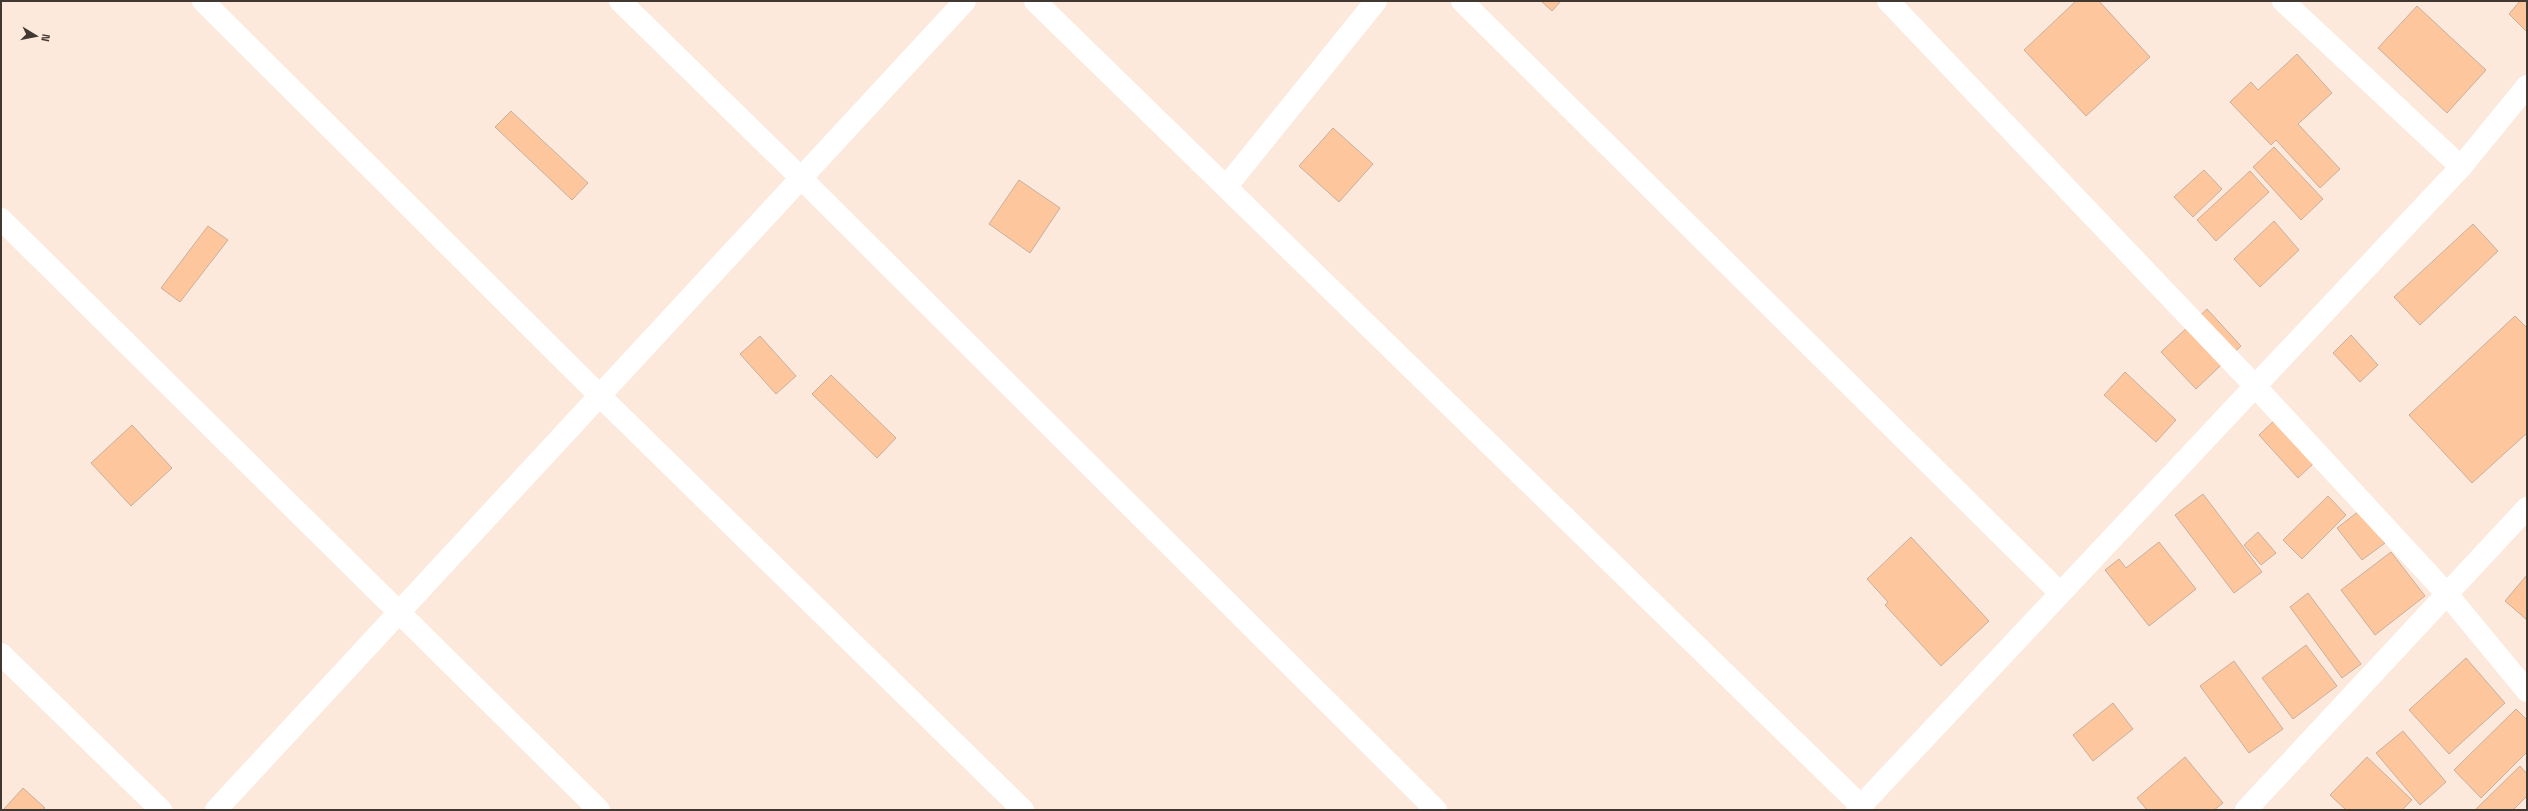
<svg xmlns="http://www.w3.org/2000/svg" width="2528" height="811" font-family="'Space Grotesk',sans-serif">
	<rect width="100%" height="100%" fill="#fde9db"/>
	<g fill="#fdc69d" stroke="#c7af9e">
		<polygon points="1541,1 1561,1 1552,11"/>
		<polygon points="2076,1 2099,1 2150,57 2086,116 2024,50"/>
		<polygon points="2520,1 2527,1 2527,32 2509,14"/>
		<polygon points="2417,6 2486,70 2447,113 2378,48"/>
		<polygon points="2297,54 2332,93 2298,124 2340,169 2320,188 2276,140 2271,145 2230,102 2251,82 2258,90"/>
		<polygon points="511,111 588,183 572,200 495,127"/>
		<polygon points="1333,128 1373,164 1339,202 1299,166"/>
		<polygon points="2274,147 2323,199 2301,220 2253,167"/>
		<polygon points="2204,170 2222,189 2193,217 2174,197"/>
		<polygon points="2250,171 2269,192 2216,241 2197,220"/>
		<polygon points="1019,180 1060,208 1030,253 989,224"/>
		<polygon points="2274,221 2299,250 2260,287 2234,259"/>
		<polygon points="2473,224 2498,251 2420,325 2394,297"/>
		<polygon points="208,226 228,240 180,302 161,288"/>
		<polygon points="2207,309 2241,346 2196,389 2161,352"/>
		<polygon points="2515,316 2527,328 2527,433 2472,483 2409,415"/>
		<polygon points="2351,335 2378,365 2360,382 2333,353"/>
		<polygon points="760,336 796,376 776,394 740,354"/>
		<polygon points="2125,372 2176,420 2156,442 2104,395"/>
		<polygon points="831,375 896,438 877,458 812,394"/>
		<polygon points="2276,419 2315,462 2298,478 2259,435"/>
		<polygon points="132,425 172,468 131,506 91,463"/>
		<polygon points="2203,494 2262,572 2234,593 2175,515"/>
		<polygon points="2328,496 2346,515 2302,559 2283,540"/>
		<polygon points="2359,511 2385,543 2362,560 2337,528"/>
		<polygon points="2258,532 2276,553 2261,565 2244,545"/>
		<polygon points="1911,537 1989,621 1941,666 1885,605 1888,602 1867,579"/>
		<polygon points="2159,542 2196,589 2149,626 2105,570 2119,559 2126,568"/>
		<polygon points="2391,552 2425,596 2375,635 2341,590"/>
		<polygon points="2527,575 2527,620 2505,601"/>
		<polygon points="2308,593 2361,664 2342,678 2290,607"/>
		<polygon points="2306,645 2337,686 2293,719 2262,678"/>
		<polygon points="2466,658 2505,703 2449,754 2409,710"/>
		<polygon points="2234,661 2283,729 2249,753 2200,686"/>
		<polygon points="2113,703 2133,729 2093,761 2073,735"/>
		<polygon points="2516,709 2527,720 2527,752 2481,798 2454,770"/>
		<polygon points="2403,731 2446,782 2420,805 2376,753"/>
		<polygon points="2185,757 2223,803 2214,810 2147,810 2137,798"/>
		<polygon points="2367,757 2412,800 2402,810 2346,810 2330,795"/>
		<polygon points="2520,766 2527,774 2527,796 2513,810 2475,810"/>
		<polygon points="23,788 45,808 43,810 3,810"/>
	</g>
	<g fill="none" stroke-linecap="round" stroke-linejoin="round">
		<g stroke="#fff" stroke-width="22">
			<polyline points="203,1 599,395 1023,810"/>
			<polyline points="620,1 802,179 1436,810"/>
			<polyline points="1035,1 1861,806"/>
			<polyline points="1462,1 2060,593"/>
			<polyline points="1888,1 2255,386 2447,594 2527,691"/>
			<polyline points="2283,1 2461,167"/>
			<polyline points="1226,187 1376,1"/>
			<polyline points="1,219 599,810"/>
			<polyline points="1,654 161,810"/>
			<polyline points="216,810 965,1"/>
			<polyline points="1857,810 2461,167 2527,86"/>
			<polyline points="2246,810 2527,508"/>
		</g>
	</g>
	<rect width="2528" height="811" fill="none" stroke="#413831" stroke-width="4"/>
	<g transform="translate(36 36) rotate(100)" stroke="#fde9db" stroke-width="3" paint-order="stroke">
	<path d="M0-3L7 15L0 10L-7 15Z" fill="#413831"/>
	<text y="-6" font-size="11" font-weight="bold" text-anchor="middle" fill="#413831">N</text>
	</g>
</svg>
